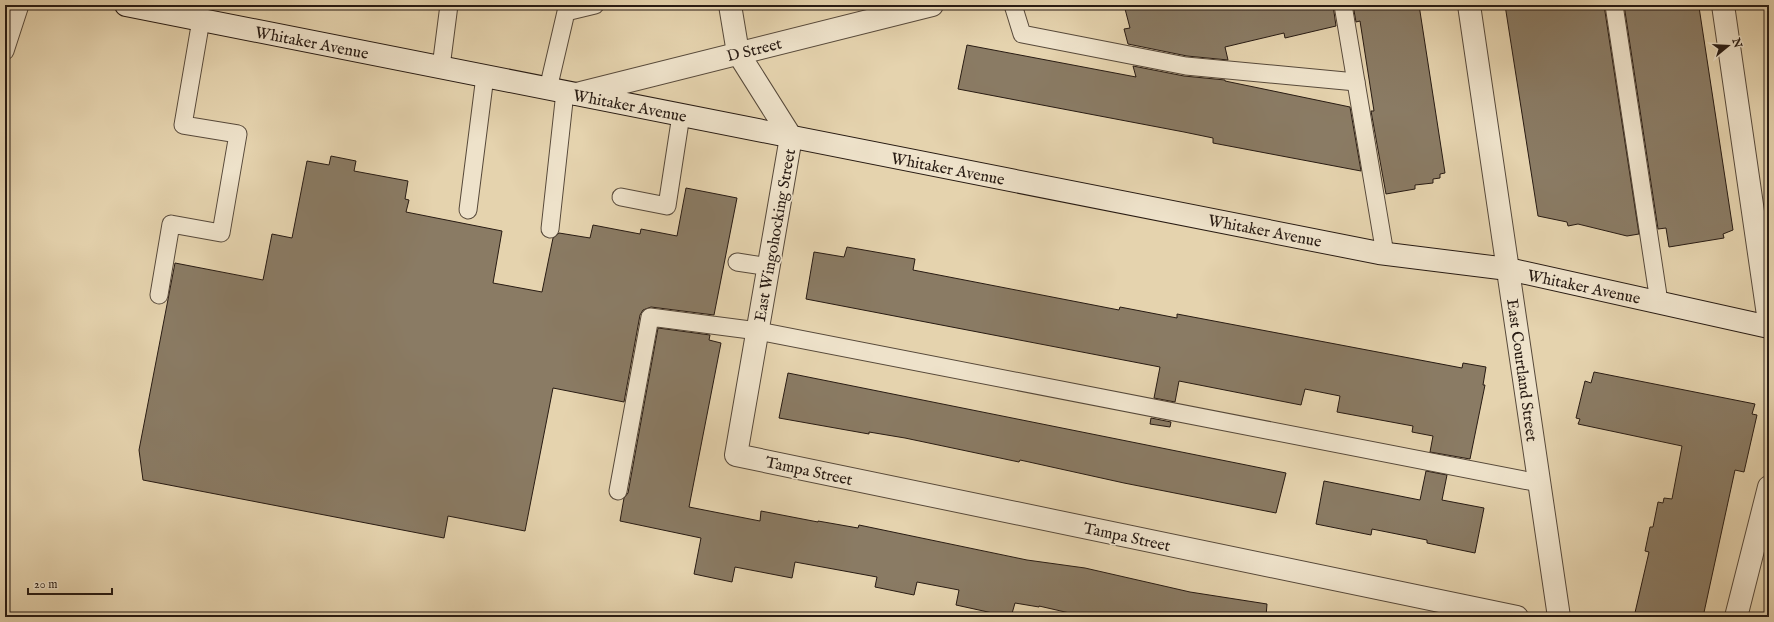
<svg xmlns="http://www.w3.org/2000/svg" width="1774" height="622" font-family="'IM FELL English',serif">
	<rect width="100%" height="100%" fill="#e5d3ae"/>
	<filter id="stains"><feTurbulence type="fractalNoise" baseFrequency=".005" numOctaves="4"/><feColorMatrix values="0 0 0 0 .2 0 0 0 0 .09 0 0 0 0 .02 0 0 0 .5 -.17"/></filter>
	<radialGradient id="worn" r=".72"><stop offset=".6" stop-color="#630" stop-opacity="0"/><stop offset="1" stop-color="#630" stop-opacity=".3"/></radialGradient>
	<g fill="#8a7b64" stroke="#281b13">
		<polygon points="1124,5 1333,5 1336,26 1285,38 1284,33 1225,47 1228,60 1187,56 1128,44 1124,29 1130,28"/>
		<polygon points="1353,5 1419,5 1445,173 1440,174 1440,178 1433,179 1433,183 1415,185 1415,189 1386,194 1371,111 1374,111 1360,21 1356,22"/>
		<polygon points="1505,5 1604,5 1639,234 1627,236 1578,224 1568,226 1567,222 1538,216"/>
		<polygon points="1624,5 1688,5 1689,9 1699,7 1733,230 1723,234 1724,238 1669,247 1666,228 1658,229"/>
		<polygon points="967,45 1136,77 1133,66 1184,76 1225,80 1225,81 1350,107 1361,171 1213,143 1213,138 1184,132 958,89"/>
		<polygon points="331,156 356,161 354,171 408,181 405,199 409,200 406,212 502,231 493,283 542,292 553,238 559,233 590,238 593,225 640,234 641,229 677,236 686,188 737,198 714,315 651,307 643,310 640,315 624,402 553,388 525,531 448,516 444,538 143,480 139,450 175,263 263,280 272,234 292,238 307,161 329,165"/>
		<polygon points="847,247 915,259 913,270 1119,310 1120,307 1177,318 1177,314 1462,368 1463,363 1486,367 1483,385 1485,385 1470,459 1430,452 1433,436 1412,432 1413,426 1337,412 1340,396 1305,389 1301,405 1179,381 1175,402 1154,398 1160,367 806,299 814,252 844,257"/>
		<polygon points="658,328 710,335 709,340 721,343 689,507 760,521 761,511 818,522 818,521 858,528 859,525 1027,560 1085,568 1190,592 1267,604 1266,617 1087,617 1039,606 1039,607 1015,603 1011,617 956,605 959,590 917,582 914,595 875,587 877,577 795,562 792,578 735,567 732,582 694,574 701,538 620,521 624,498 628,493"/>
		<polygon points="1594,372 1755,404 1752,414 1757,415 1744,472 1735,470 1703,617 1634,617 1649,552 1645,551 1650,527 1653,527 1658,502 1663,503 1664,498 1672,499 1682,446 1578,424 1580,419 1576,418 1585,381 1591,383"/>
		<polygon points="788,373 1286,473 1276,513 1124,483 1020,460 1019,462 905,438 869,432 869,434 779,418"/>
		<polygon points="1151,418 1171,422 1170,427 1150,424"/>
		<polygon points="1426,471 1447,475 1442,500 1484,508 1475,553 1427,543 1427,540 1372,529 1371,535 1316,524 1324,481 1420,500"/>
	</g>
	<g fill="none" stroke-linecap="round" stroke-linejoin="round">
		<defs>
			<g id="service">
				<polyline points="1013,5 1022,34 1186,66 1356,82"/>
				<polyline points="1343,5 1385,254"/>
				<polyline points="1614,5 1659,302"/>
				<polyline points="5,51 20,5"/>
				<polyline points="441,67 449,5"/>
				<polyline points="548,89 566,12 595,5"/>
				<polyline points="621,197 667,206 681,115"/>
				<polyline points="468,210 485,76"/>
				<polyline points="550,229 565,92"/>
				<polyline points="737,262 769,267"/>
				<polyline points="159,295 171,224 221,233 238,134 183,125 201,20"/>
				<polyline points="618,491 650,317 758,331 1539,483"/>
			</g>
			<g id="minor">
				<polyline points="730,5 738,53 791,137 736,455 1517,617"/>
				<polyline points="1469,5 1559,617"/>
				<polyline points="1723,5 1769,322"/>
				<polyline points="577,94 932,5"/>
				<polyline points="1736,617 1769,487"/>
			</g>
			<polyline id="secondary" points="126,5 1379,253 1508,269 1769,327"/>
		</defs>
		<use href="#service" stroke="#57493a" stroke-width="19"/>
		<use href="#minor" stroke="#57493a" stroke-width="24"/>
		<use href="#secondary" stroke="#281b13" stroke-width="24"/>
		<use href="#service" stroke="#eee2ca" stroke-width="17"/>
		<use href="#minor" stroke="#eee2ca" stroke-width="22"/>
		<use href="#secondary" stroke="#eee2ca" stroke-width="22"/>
	</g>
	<g text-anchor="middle" stroke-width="3.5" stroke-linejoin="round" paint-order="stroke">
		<g font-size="16" fill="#281b13" stroke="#eee2ca">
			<text transform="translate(312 42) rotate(11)" y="6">Whitaker Avenue</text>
			<text transform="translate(754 49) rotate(-14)" y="6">D Street</text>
			<text transform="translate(630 105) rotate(11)" y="6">Whitaker Avenue</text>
			<text transform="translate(948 168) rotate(11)" y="6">Whitaker Avenue</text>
			<text transform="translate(1265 230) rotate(11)" y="6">Whitaker Avenue</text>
			<text transform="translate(774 235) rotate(-80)" y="6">East Wingohocking Street</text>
			<text transform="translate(1584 286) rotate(12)" y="6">Whitaker Avenue</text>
			<text transform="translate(1523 370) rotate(82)" y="6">East Courtland Street</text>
			<text transform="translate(809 470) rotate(12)" y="6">Tampa Street</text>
			<text transform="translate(1127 536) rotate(12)" y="6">Tampa Street</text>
		</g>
	</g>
	<rect width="1774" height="622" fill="none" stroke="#e5d3ae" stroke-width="20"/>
	<rect x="6" y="6" width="1762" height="610" fill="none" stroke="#281b13" stroke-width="2"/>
	<rect x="10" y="10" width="1754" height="602" fill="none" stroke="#281b13"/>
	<g transform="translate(1728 46) rotate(72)" stroke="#eee2ca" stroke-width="3" paint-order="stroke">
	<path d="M0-3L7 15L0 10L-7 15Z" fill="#281b13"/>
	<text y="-6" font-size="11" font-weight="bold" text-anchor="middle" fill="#281b13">N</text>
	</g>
	<path d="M28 588v6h84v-6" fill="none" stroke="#281b13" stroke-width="2"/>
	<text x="34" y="588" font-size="12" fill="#281b13" stroke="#eee2ca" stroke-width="3" paint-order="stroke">20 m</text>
	<rect width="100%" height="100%" filter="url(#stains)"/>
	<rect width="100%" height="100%" fill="url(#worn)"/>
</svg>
